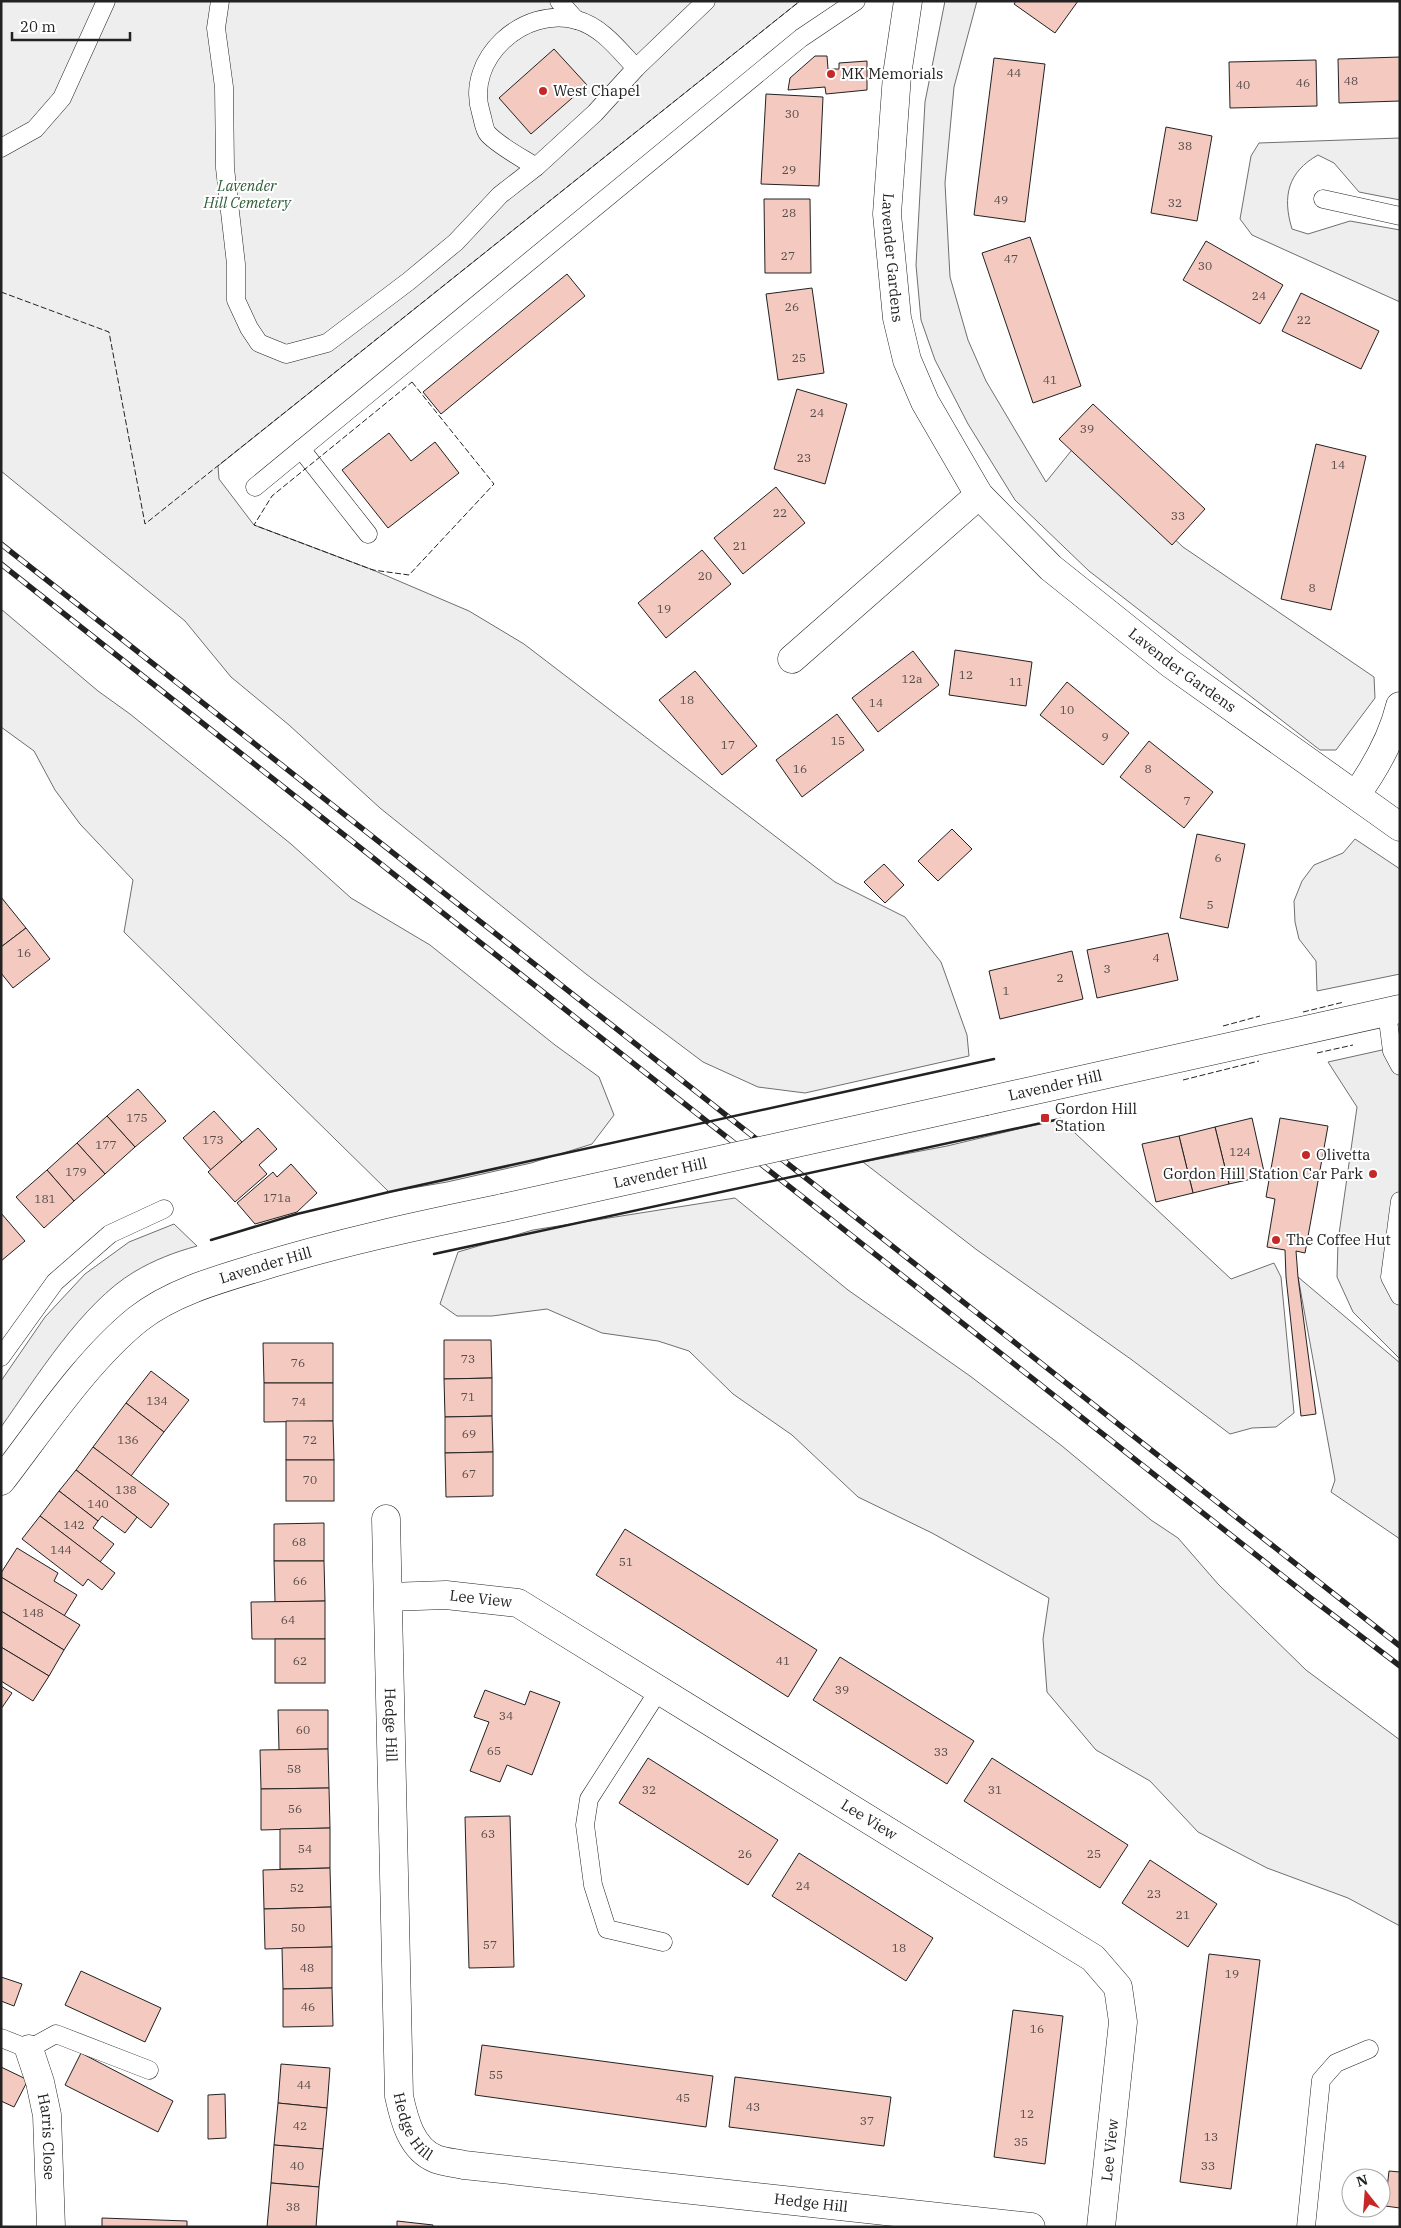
<svg xmlns="http://www.w3.org/2000/svg" width="1401" height="2228" font-family="'IBM Plex Serif',serif">
	<rect width="100%" height="100%" fill="#fff"/>
	<g fill="#eee" stroke="#6f6f6f">
		<polygon points="1,1 800,1 218,466 219,479 254,525 373,570 469,611 524,644 835,882 905,917 941,962 967,1035 969,1056 805,1093 758,1087 703,1062 586,974 380,808 289,725 231,677 185,621 1,471"/>
		<polygon points="945,1 977,1 954,87 945,183 950,277 968,340 986,381 1046,482 1075,446 1183,547 1374,677 1375,698 1336,750 1320,750 1089,571 1015,500 968,424 935,360 921,320 916,265 925,102"/>
		<path d="M1400,138V200L1359,192L1334,163L1318,155C1288,172 1282,196 1292,229L1308,234L1350,221L1400,230V302L1252,235L1240,219L1251,156L1259,143Z"/>
		<polygon points="1,609 98,691 130,714 291,844 351,898 430,945 555,1045 599,1077 614,1115 592,1144 531,1163 447,1182 389,1192 124,932 133,880 80,824 55,790 34,751 1,727"/>
		<polygon points="1355,839 1400,869 1400,974 1317,991 1316,961 1299,939 1295,922 1294,901 1302,881 1314,865 1343,853"/>
		<polygon points="1060,1119 1231,1279 1274,1263 1281,1277 1294,1413 1276,1427 1252,1428 1230,1434 1132,1360 977,1250 863,1162 947,1146"/>
		<polygon points="735,1198 848,1290 970,1376 1062,1446 1151,1520 1178,1538 1218,1584 1306,1670 1400,1740 1400,1926 1348,1898 1267,1868 1198,1832 1150,1781 1096,1750 1047,1692 1043,1639 1049,1598 932,1533 858,1497 792,1435 733,1394 689,1351 658,1341 602,1333 547,1309 492,1316 457,1316 440,1304 458,1252 533,1230"/>
		<path d="M174,1224L197,1246C175,1252 154,1260 134,1272C82,1303 36,1378 1,1427V1381L45,1317L85,1274L129,1242Z"/>
		<polygon points="1298,1277 1400,1363 1400,1539 1331,1492 1335,1480"/>
	</g>
	<polygon fill="#ededed" stroke="#6f6f6f" points="1400,1046 1400,1359 1353,1312 1337,1277 1338,1241 1357,1107 1328,1062"/>
	<g fill="#f3c9c0" stroke="#222">
		<polygon points="1016,1 1078,1 1055,33 1014,4"/>
		<polygon points="554,49 587,85 531,134 499,98"/>
		<polygon points="815,56 827,56 828,69 839,69 839,63 867,61 867,90 826,94 825,87 788,90 790,78"/>
		<polygon points="1400,57 1400,101 1339,103 1338,59"/>
		<polygon points="994,58 1045,64 1025,222 974,215"/>
		<polygon points="1316,60 1317,106 1230,108 1229,62"/>
		<polygon points="766,94 823,97 819,186 761,184"/>
		<polygon points="1166,127 1212,136 1197,221 1151,213"/>
		<polygon points="764,199 810,199 811,273 765,273"/>
		<polygon points="1030,237 1081,386 1033,403 982,253"/>
		<polygon points="1206,241 1283,285 1260,324 1183,280"/>
		<polygon points="567,274 585,296 441,414 423,392"/>
		<polygon points="812,288 824,373 778,380 766,294"/>
		<polygon points="1301,293 1379,331 1361,369 1282,331"/>
		<polygon points="797,389 847,404 825,484 774,469"/>
		<polygon points="1093,404 1205,509 1172,545 1059,439"/>
		<polygon points="389,433 411,461 435,442 459,473 388,528 342,470"/>
		<polygon points="1316,444 1366,456 1331,610 1281,599"/>
		<polygon points="776,487 805,523 743,574 714,538"/>
		<polygon points="702,550 731,584 666,638 638,603"/>
		<polygon points="955,650 1032,662 1026,706 949,695"/>
		<polygon points="913,651 939,685 878,732 852,698"/>
		<polygon points="695,671 757,746 722,775 659,700"/>
		<polygon points="1067,682 1129,733 1103,765 1040,715"/>
		<polygon points="837,714 864,750 802,797 776,760"/>
		<polygon points="1149,741 1213,792 1184,828 1120,777"/>
		<polygon points="952,829 972,849 938,881 918,861"/>
		<polygon points="1197,834 1245,844 1228,928 1180,918"/>
		<polygon points="884,864 904,885 885,903 864,882"/>
		<polygon points="1,897 26,928 1,947"/>
		<polygon points="26,928 50,959 13,988 1,973 1,947"/>
		<polygon points="1168,933 1178,980 1097,998 1087,950"/>
		<polygon points="1072,951 1083,999 1000,1019 989,971"/>
		<polygon points="138,1089 166,1121 135,1147 107,1116"/>
		<polygon points="214,1111 242,1142 211,1170 183,1138"/>
		<polygon points="107,1116 135,1147 105,1174 77,1143"/>
		<polygon points="1252,1118 1265,1176 1229,1184 1215,1127"/>
		<polygon points="1280,1118 1328,1126 1305,1253 1296,1251 1298,1277 1316,1414 1301,1416 1286,1277 1285,1250 1267,1247 1275,1199 1266,1197"/>
		<polygon points="1215,1127 1229,1184 1193,1193 1179,1136"/>
		<polygon points="258,1128 277,1149 259,1165 267,1174 235,1202 208,1172"/>
		<polygon points="1179,1136 1193,1193 1156,1202 1142,1144"/>
		<polygon points="77,1143 105,1174 74,1201 47,1170"/>
		<polygon points="291,1164 317,1193 297,1212 255,1224 237,1203 273,1172 277,1177"/>
		<polygon points="47,1170 74,1201 44,1228 16,1197"/>
		<polygon points="1,1213 25,1241 1,1261"/>
		<polygon points="444,1340 491,1340 492,1378 444,1379"/>
		<polygon points="263,1343 333,1343 333,1383 264,1383"/>
		<polygon points="151,1371 189,1400 164,1432 126,1403"/>
		<polygon points="492,1378 492,1416 445,1417 444,1379"/>
		<polygon points="264,1383 333,1383 333,1421 264,1422"/>
		<polygon points="126,1403 164,1432 131,1476 93,1447"/>
		<polygon points="492,1416 493,1452 445,1453 445,1417"/>
		<polygon points="286,1421 333,1421 334,1460 286,1460"/>
		<polygon points="93,1447 169,1504 151,1528 76,1470"/>
		<polygon points="493,1452 493,1496 446,1497 445,1453"/>
		<rect x="286" y="1460" width="48" height="41"/>
		<polygon points="76,1470 137,1517 125,1533 102,1516 98,1521 59,1491"/>
		<polygon points="59,1491 98,1521 93,1528 114,1544 100,1562 40,1516"/>
		<polygon points="40,1516 115,1573 102,1590 88,1579 83,1586 22,1539"/>
		<polygon points="324,1523 324,1561 274,1561 274,1524"/>
		<polygon points="625,1529 817,1650 788,1697 596,1575"/>
		<polygon points="17,1548 58,1573 54,1581 77,1595 64,1616 1,1577 1,1573"/>
		<polygon points="274,1561 324,1561 325,1601 275,1602"/>
		<polygon points="1,1577 80,1625 64,1650 1,1611"/>
		<polygon points="325,1601 325,1639 252,1639 251,1602"/>
		<polygon points="1,1611 64,1650 49,1676 1,1647"/>
		<rect x="275" y="1639" width="50" height="44"/>
		<polygon points="1,1647 49,1676 33,1701 1,1681"/>
		<polygon points="840,1657 974,1741 947,1784 813,1700"/>
		<polygon points="1,1686 12,1693 1,1709"/>
		<polygon points="485,1690 525,1705 530,1691 560,1702 532,1775 507,1765 500,1782 470,1771 489,1722 474,1717"/>
		<polygon points="278,1710 328,1710 328,1749 279,1750"/>
		<polygon points="328,1749 329,1788 261,1789 260,1750"/>
		<polygon points="648,1758 778,1840 748,1885 619,1803"/>
		<polygon points="992,1758 1128,1845 1100,1888 964,1801"/>
		<polygon points="329,1788 330,1828 261,1830 261,1789"/>
		<polygon points="510,1816 514,1967 469,1968 465,1817"/>
		<polygon points="330,1828 330,1868 280,1869 280,1829"/>
		<polygon points="799,1853 933,1938 906,1981 772,1896"/>
		<polygon points="1150,1860 1217,1904 1188,1947 1122,1903"/>
		<polygon points="330,1868 331,1907 264,1909 263,1870"/>
		<polygon points="331,1907 332,1947 265,1949 264,1909"/>
		<polygon points="332,1947 332,1988 283,1989 282,1948"/>
		<polygon points="1209,1954 1260,1960 1231,2189 1180,2182"/>
		<polygon points="81,1971 161,2008 145,2042 65,2005"/>
		<polygon points="1,1977 22,1984 14,2006 1,2001"/>
		<polygon points="332,1988 333,2026 283,2027 283,1989"/>
		<polygon points="1013,2010 1063,2016 1045,2164 994,2157"/>
		<polygon points="482,2045 713,2076 706,2127 475,2095"/>
		<polygon points="81,2053 173,2101 158,2132 65,2085"/>
		<polygon points="281,2064 330,2068 327,2108 278,2103"/>
		<polygon points="1,2067 28,2080 14,2107 1,2101"/>
		<polygon points="735,2077 891,2097 884,2146 729,2127"/>
		<polygon points="225,2094 226,2138 208,2139 208,2095"/>
		<polygon points="278,2103 327,2108 323,2149 274,2145"/>
		<polygon points="274,2145 323,2149 319,2187 271,2183"/>
		<polygon points="1389,2171 1400,2172 1400,2208 1385,2206"/>
		<polygon points="271,2183 319,2187 316,2227 267,2227"/>
		<polygon points="102,2218 187,2221 187,2227 102,2227"/>
		<polygon points="397,2221 433,2225 433,2227 397,2227"/>
	</g>
	<g fill="none" stroke-linecap="round" stroke-linejoin="round">
		<defs>
			<g id="service">
				<polyline points="220,1 216,28 224,87 225,168 236,264 236,300 249,328 259,343 286,354 327,343 409,281 456,242 500,195 536,167 595,113 636,68 706,1"/>
				<polyline points="559,1 576,20"/>
				<polyline points="1,148 35,129 62,98 106,1"/>
				<path d="M536,167C522,158 499,146 488,134C484,130 483,119 481,113C464,59 524,5 577,20C602,27 619,50 636,68"/>
				<polyline points="1323,199 1400,216"/>
				<polyline points="301,449 368,534"/>
				<polyline points="255,487 801,38 856,1"/>
				<polyline points="1387,1012 1392,1051 1400,1066"/>
				<polyline points="1400,1201 1390,1277 1400,1296"/>
				<polyline points="1,1357 55,1282 110,1234 164,1209"/>
				<polyline points="659,1690 589,1799 585,1825 593,1885 607,1929 663,1942"/>
				<polyline points="1,2038 29,2049 56,2034 149,2070"/>
				<polyline points="1306,2227 1321,2080 1336,2063 1369,2049"/>
			</g>
			<g id="minor">
				<polyline points="792,659 979,495"/>
				<path d="M1356,795C1376,767 1392,739 1400,706"/>
				<path id="s1" d="M386,1519L399,2096C404,2119 411,2149 436,2159C444,2162 455,2163 464,2165L1031,2227"/>
				<path id="s2" d="M389,1597L446,1595L518,1603L1093,1958L1118,1987L1123,2022L1101,2227"/>
				<path id="s3" d="M29,2049L40,2082L47,2115L51,2227"/>
			</g>
			<g id="tertiary">
				<path id="s4" d="M908,1L897,75L887,214L897,318L907,360L925,402L979,495L1051,568L1171,664L1400,827"/>
				<path id="s5" d="M986,1101L1400,1009"/>
				<path id="s6" d="M1,1481C42,1428 86,1361 138,1319C171,1293 216,1280 256,1268C337,1243 420,1225 503,1208"/>
			</g>
		</defs>
		<use href="#service" stroke="#222" stroke-width="19"/>
		<use href="#minor" stroke="#222" stroke-width="29"/>
		<use href="#tertiary" stroke="#222" stroke-width="29"/>
		<use href="#service" stroke="#fff" stroke-width="18"/>
		<use href="#minor" stroke="#fff" stroke-width="28"/>
		<use href="#tertiary" stroke="#fff" stroke-width="28"/>
		<defs>
			<g id="rail">
				<polyline points="1,544 1400,1646"/>
				<polyline points="1,564 1308,1596 1400,1666"/>
			</g>
		</defs>
		<use href="#rail" stroke="#222" stroke-width="5.5"/>
		<use href="#rail" stroke="#fff" stroke-width="4" stroke-dasharray="11" stroke-linecap="butt"/>
		<defs>
			<g id="tertiary-bridge">
				<path id="s7" d="M503,1208L986,1101"/>
			</g>
		</defs>
		<use href="#tertiary-bridge" stroke="#222" stroke-width="29" stroke-linecap="butt"/>
		<use href="#tertiary-bridge" stroke="#fff" stroke-width="28"/>
		<g stroke="#222" stroke-width="1" stroke-dasharray="6 2.5" stroke-linecap="butt">
			<polyline points="1,292 109,332 145,524 800,1"/>
			<polygon points="412,382 494,484 409,575 373,570 254,525 272,496"/>
			<polyline points="1303,1012 1344,1002"/>
			<polyline points="1223,1026 1260,1016"/>
			<polyline points="1317,1053 1353,1045"/>
			<polyline points="1183,1080 1259,1061"/>
		</g>
		<g stroke="#222" stroke-width="2.5">
			<polyline points="211,1240 297,1214 389,1192 994,1059"/>
			<polyline points="434,1254 1060,1119"/>
		</g>
	</g>
	<g fill="#c62828" stroke="#fff" stroke-width="2">
		<circle cx="831" cy="74" r="5"/>
		<circle cx="543" cy="91" r="5"/>
		<rect x="1040" y="1113" width="10" height="10" rx="2.5"/>
		<circle cx="1306" cy="1155" r="5"/>
		<circle cx="1373" cy="1174" r="5"/>
		<circle cx="1276" cy="1240" r="5"/>
	</g>
	<g text-anchor="middle" stroke-width="4" stroke-linejoin="round" paint-order="stroke">
		<g font-size="12" fill="#564c4a">
			<text x="1014" y="77">44</text>
			<text x="1351" y="85">48</text>
			<text x="1303" y="87">46</text>
			<text x="1243" y="89">40</text>
			<text x="792" y="118">30</text>
			<text x="1185" y="150">38</text>
			<text x="789" y="174">29</text>
			<text x="1001" y="204">49</text>
			<text x="1175" y="207">32</text>
			<text x="789" y="217">28</text>
			<text x="788" y="260">27</text>
			<text x="1011" y="263">47</text>
			<text x="1205" y="270">30</text>
			<text x="1259" y="300">24</text>
			<text x="792" y="311">26</text>
			<text x="1304" y="324">22</text>
			<text x="799" y="362">25</text>
			<text x="1050" y="384">41</text>
			<text x="817" y="417">24</text>
			<text x="1087" y="433">39</text>
			<text x="804" y="462">23</text>
			<text x="1338" y="469">14</text>
			<text x="780" y="517">22</text>
			<text x="1178" y="520">33</text>
			<text x="740" y="550">21</text>
			<text x="705" y="580">20</text>
			<text x="1312" y="592">8</text>
			<text x="664" y="613">19</text>
			<text x="966" y="679">12</text>
			<text x="912" y="683">12a</text>
			<text x="1016" y="686">11</text>
			<text x="687" y="704">18</text>
			<text x="876" y="707">14</text>
			<text x="1067" y="714">10</text>
			<text x="1105" y="741">9</text>
			<text x="838" y="745">15</text>
			<text x="728" y="749">17</text>
			<text x="800" y="773">16</text>
			<text x="1148" y="773">8</text>
			<text x="1187" y="805">7</text>
			<text x="1218" y="862">6</text>
			<text x="1210" y="909">5</text>
			<text x="24" y="957">16</text>
			<text x="1156" y="962">4</text>
			<text x="1107" y="973">3</text>
			<text x="1060" y="982">2</text>
			<text x="1006" y="995">1</text>
			<text x="137" y="1122">175</text>
			<text x="213" y="1144">173</text>
			<text x="106" y="1149">177</text>
			<text x="1240" y="1156">124</text>
			<text x="76" y="1176">179</text>
			<text x="277" y="1202">171a</text>
			<text x="45" y="1203">181</text>
			<text x="468" y="1363">73</text>
			<text x="298" y="1367">76</text>
			<text x="468" y="1401">71</text>
			<text x="157" y="1405">134</text>
			<text x="299" y="1406">74</text>
			<text x="469" y="1438">69</text>
			<text x="128" y="1444">136</text>
			<text x="310" y="1444">72</text>
			<text x="469" y="1478">67</text>
			<text x="310" y="1484">70</text>
			<text x="126" y="1494">138</text>
			<text x="98" y="1508">140</text>
			<text x="74" y="1529">142</text>
			<text x="299" y="1546">68</text>
			<text x="61" y="1554">144</text>
			<text x="626" y="1566">51</text>
			<text x="300" y="1585">66</text>
			<text x="33" y="1617">148</text>
			<text x="288" y="1624">64</text>
			<text x="300" y="1665">62</text>
			<text x="783" y="1665">41</text>
			<text x="842" y="1694">39</text>
			<text x="506" y="1720">34</text>
			<text x="303" y="1734">60</text>
			<text x="494" y="1755">65</text>
			<text x="941" y="1756">33</text>
			<text x="294" y="1773">58</text>
			<text x="649" y="1794">32</text>
			<text x="995" y="1794">31</text>
			<text x="295" y="1813">56</text>
			<text x="488" y="1838">63</text>
			<text x="305" y="1853">54</text>
			<text x="745" y="1858">26</text>
			<text x="1094" y="1858">25</text>
			<text x="803" y="1890">24</text>
			<text x="297" y="1892">52</text>
			<text x="1154" y="1898">23</text>
			<text x="1183" y="1919">21</text>
			<text x="298" y="1932">50</text>
			<text x="490" y="1949">57</text>
			<text x="899" y="1952">18</text>
			<text x="307" y="1972">48</text>
			<text x="1232" y="1978">19</text>
			<text x="308" y="2011">46</text>
			<text x="1037" y="2033">16</text>
			<text x="496" y="2079">55</text>
			<text x="304" y="2089">44</text>
			<text x="683" y="2102">45</text>
			<text x="753" y="2111">43</text>
			<text x="1027" y="2118">12</text>
			<text x="867" y="2125">37</text>
			<text x="300" y="2130">42</text>
			<text x="1211" y="2141">13</text>
			<text x="1021" y="2146">35</text>
			<text x="297" y="2170">40</text>
			<text x="1208" y="2170">33</text>
			<text x="293" y="2211">38</text>
		</g>
		<g font-size="15" fill="#222" stroke="#fff" text-anchor="start">
			<text x="841" y="79">MK Memorials</text>
			<text x="553" y="96">West Chapel</text>
			<text x="1055" y="1114">Gordon Hill<tspan x="1055" dy="17">Station</tspan></text>
			<text x="1316" y="1160">Olivetta</text>
			<text x="1363" y="1179" text-anchor="end">Gordon Hill Station Car Park</text>
			<text x="1286" y="1245">The Coffee Hut</text>
		</g>
		<g font-size="15" font-style="italic" fill="#2f5e38" stroke="#fff">
			<text x="247" y="191">Lavender<tspan x="247" dy="17">Hill Cemetery</tspan></text>
		</g>
		<g font-size="15" fill="#222" stroke="#fff">
			<text dy="5" stroke="none"><textPath href="#s4" startOffset="258">Lavender Gardens</textPath></text>
			<text dy="5" stroke="none"><textPath href="#s4" startOffset="784">Lavender Gardens</textPath></text>
			<text dy="5" stroke="none"><textPath href="#s5" startOffset="71">Lavender Hill</textPath></text>
			<text dy="5" stroke="none"><textPath href="#s7" startOffset="161">Lavender Hill</textPath></text>
			<text dy="5" stroke="none"><textPath href="#s6" startOffset="352">Lavender Hill</textPath></text>
			<text dy="5" stroke="none"><textPath href="#s2" startOffset="92">Lee View</textPath></text>
			<text dy="5" stroke="none"><textPath href="#s1" startOffset="206">Hedge Hill</textPath></text>
			<text dy="5" stroke="none"><textPath href="#s2" startOffset="542">Lee View</textPath></text>
			<text dy="5" stroke="none"><textPath href="#s1" startOffset="611">Hedge Hill</textPath></text>
			<text dy="5" stroke="none"><textPath href="#s3" startOffset="90">Harris Close</textPath></text>
			<text transform="translate(1110 2150) rotate(-84)" y="5">Lee View</text>
			<text dy="5" stroke="none"><textPath href="#s1" startOffset="1031">Hedge Hill</textPath></text>
		</g>
	</g>
	<rect width="1401" height="2228" fill="none" stroke="#222222" stroke-width="5"/>
	<g transform="translate(1366 2193) rotate(343)"><circle r="24" fill="#ffffff" stroke="#a7a7a7"/>
	<path d="M0-4L9 19L0 12L-9 19Z" fill="#c62828"/>
	<text y="-8" font-size="14" font-weight="bold" text-anchor="middle" fill="#222222">N</text>
	</g>
	<path d="M12 32v8h118v-8" fill="none" stroke="#222222" stroke-width="2.5"/>
	<text x="20" y="32" font-size="15" fill="#222222" stroke="#ffffff" stroke-width="4" paint-order="stroke">20 m</text>
</svg>
